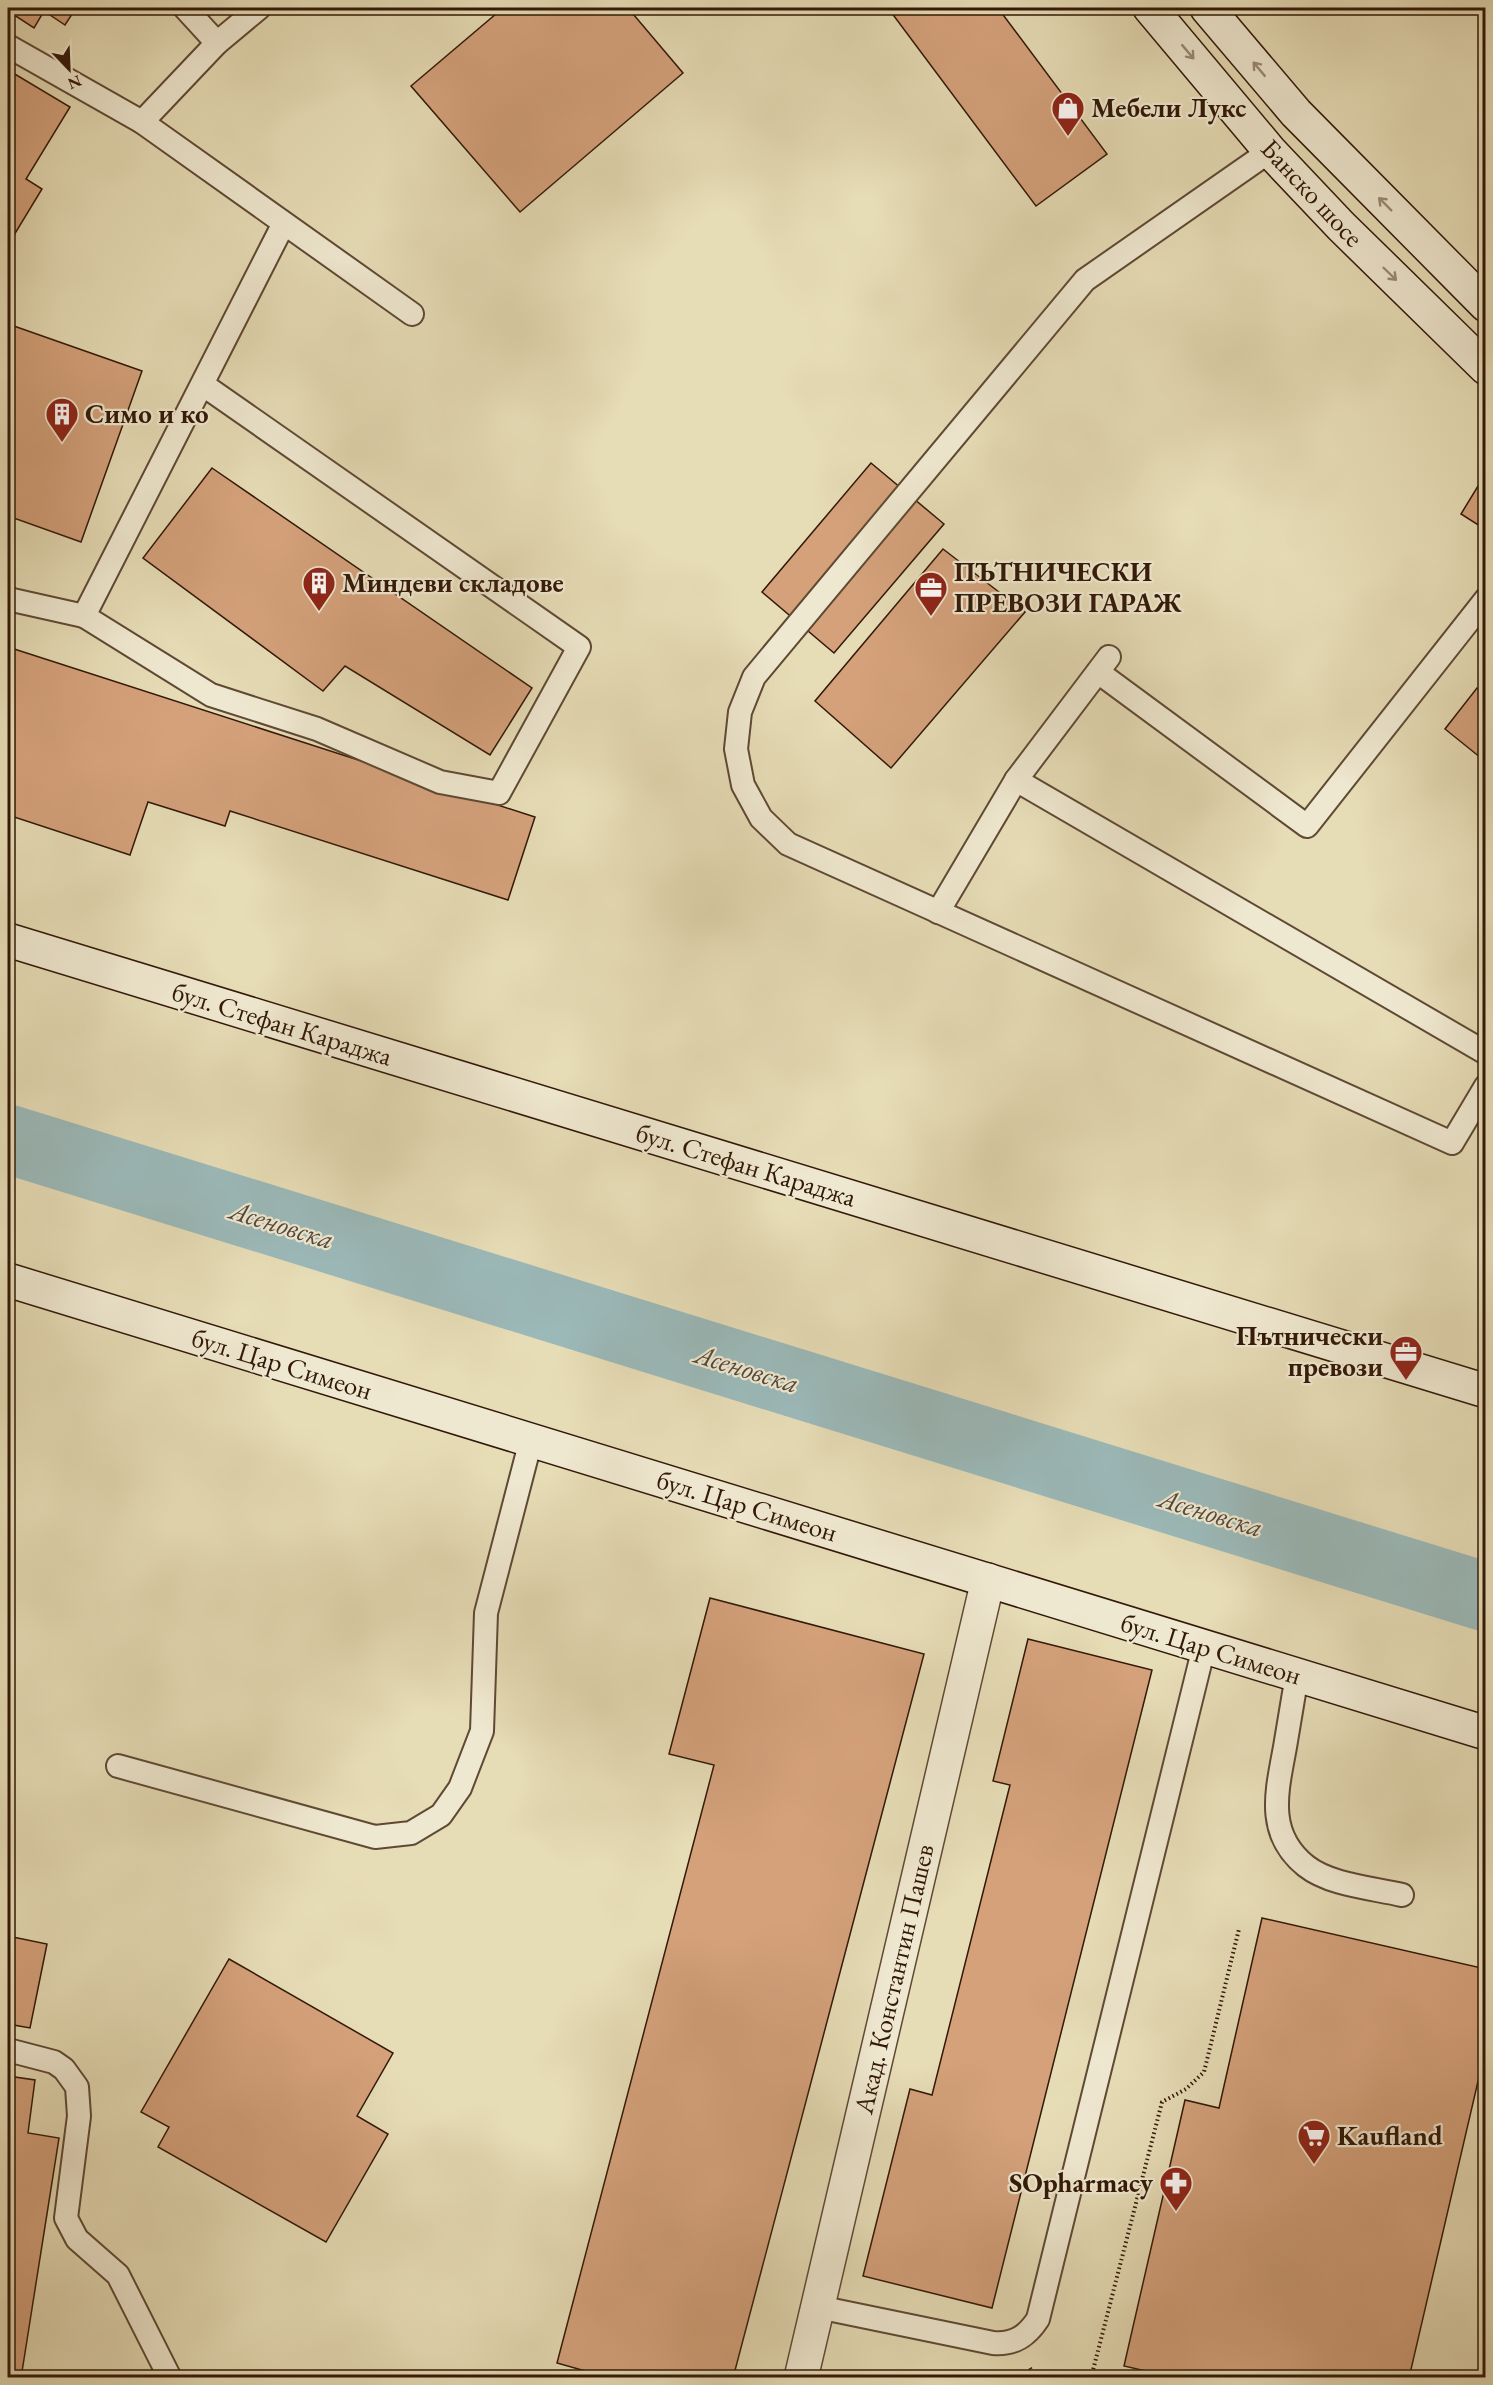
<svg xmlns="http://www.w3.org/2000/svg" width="1493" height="2385" font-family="'EB Garamond',serif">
	<rect width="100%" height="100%" fill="#e6dcb6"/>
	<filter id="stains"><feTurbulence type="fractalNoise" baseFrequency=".00333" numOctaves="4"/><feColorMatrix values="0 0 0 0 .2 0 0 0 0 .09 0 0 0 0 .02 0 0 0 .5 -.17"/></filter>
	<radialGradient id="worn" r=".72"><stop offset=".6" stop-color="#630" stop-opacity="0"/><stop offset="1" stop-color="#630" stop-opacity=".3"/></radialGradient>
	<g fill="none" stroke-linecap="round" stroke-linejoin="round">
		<polyline stroke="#9bb9b9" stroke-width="69" points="8,1139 1486,1597"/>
	</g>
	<g fill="#d4a17b" stroke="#321808" stroke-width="1.5">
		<polygon points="8,8 76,8 65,25 44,11 34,28 8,11"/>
		<polygon points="503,8 628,8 683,73 520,212 411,86"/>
		<polygon points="888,8 998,8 1107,154 1036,206"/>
		<polygon points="8,70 70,107 26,179 42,189 8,245"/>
		<polygon points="11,325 142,371 81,542 8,516 8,334"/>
		<polygon points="871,463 944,524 834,653 762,592"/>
		<polygon points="212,468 532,688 490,755 345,666 323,691 143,558"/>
		<polygon points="1486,473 1486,530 1461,514"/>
		<polygon points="943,549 1025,612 891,768 815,701"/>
		<polygon points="8,647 535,817 508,900 230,811 225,826 148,802 130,855 8,815"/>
		<polygon points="1477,688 1486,695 1486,762 1445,729"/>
		<polygon points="710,1598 924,1654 733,2378 610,2378 557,2363 714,1765 669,1754"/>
		<polygon points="1028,1639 1152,1670 992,2308 863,2276 910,2089 932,2095 1010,1785 993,1781"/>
		<polygon points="1262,1918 1486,1969 1486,2047 1409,2378 1176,2378 1124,2366 1185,2100 1219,2108"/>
		<polygon points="8,1936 47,1944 30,2028 8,2024"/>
		<polygon points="229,1959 393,2053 357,2116 388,2134 326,2242 158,2147 169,2127 141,2112"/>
		<polygon points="8,2076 35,2080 28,2133 59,2138 21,2378 8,2378"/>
	</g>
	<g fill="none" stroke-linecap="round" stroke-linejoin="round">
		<defs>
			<g id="service">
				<polyline points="185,8 217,43 259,8"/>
				<polyline points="8,46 142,122 217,43"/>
				<polyline points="142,122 412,314"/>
				<polyline points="1270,151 1085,280 754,677 740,712 736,749 743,785 761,818 788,844 1452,1143 1486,1086"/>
				<polyline points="202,384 579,647 499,793 440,782 317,729 211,695 84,616 283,225"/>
				<polyline points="8,599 84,616"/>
				<polyline points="1098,672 1307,826 1486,599"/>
				<polyline points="1016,780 1486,1053"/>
				<polyline points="938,912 1016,780 1109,657"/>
				<path d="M1297,1675C1293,1699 1289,1723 1285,1747C1277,1791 1265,1833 1306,1866C1330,1885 1372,1888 1402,1895"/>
				<polyline points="118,1766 375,1837 411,1833 441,1815 460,1788 482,1731 486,1613 531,1440"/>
				<polyline points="8,2050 54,2062 64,2069 77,2087 79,2116 66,2218 77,2239 118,2275 170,2378"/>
				<path d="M818,2307L993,2343C1014,2345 1027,2336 1038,2319L1204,1647"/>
			</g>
			<polyline id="minor" points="801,2378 988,1580"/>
			<g id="secondary">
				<polyline points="1150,8 1270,151 1341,226 1486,368"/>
				<polyline points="1207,8 1296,113 1486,305"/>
				<polyline points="8,940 1486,1391"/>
				<polyline points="8,1280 1486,1733"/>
			</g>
		</defs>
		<use href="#service" stroke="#5f4934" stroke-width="26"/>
		<use href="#minor" stroke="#5f4934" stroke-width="36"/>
		<use href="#secondary" stroke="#321808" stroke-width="36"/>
		<g stroke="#321808" stroke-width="4" stroke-dasharray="1.5 3" stroke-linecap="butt">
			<polyline points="1030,2368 1036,2378"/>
			<polyline points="1091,2378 1162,2102 1186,2089 1204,2072 1239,1929"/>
		</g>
		<use href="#service" stroke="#efe8d0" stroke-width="22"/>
		<use href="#minor" stroke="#efe8d0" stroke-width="33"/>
		<use href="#secondary" stroke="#efe8d0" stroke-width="33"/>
	</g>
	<defs><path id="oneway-shaft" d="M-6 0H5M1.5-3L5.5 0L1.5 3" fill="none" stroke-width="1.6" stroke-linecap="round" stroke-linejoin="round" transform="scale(1.5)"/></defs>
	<g stroke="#9a8a76">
		<use href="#oneway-shaft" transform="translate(1188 52) rotate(50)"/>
		<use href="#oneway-shaft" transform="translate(1259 69) rotate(-130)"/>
		<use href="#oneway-shaft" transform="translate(1385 204) rotate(-135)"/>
		<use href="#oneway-shaft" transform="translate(1390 274) rotate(44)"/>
	</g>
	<defs>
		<symbol id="shop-pin" viewBox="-11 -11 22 30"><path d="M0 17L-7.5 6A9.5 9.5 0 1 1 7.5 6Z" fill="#8f2418" stroke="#efe8d0"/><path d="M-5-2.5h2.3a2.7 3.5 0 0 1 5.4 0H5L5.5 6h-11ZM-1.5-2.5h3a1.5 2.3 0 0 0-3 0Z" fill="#fff"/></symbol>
		<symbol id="building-pin" viewBox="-11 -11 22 30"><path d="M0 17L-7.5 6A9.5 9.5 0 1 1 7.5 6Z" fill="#8f2418" stroke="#efe8d0"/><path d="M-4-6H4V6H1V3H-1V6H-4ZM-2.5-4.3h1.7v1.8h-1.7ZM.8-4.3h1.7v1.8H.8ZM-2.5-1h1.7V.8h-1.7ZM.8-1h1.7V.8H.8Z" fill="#fff"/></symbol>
		<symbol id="office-pin" viewBox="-11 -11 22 30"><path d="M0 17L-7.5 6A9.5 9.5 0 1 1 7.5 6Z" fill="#8f2418" stroke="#efe8d0"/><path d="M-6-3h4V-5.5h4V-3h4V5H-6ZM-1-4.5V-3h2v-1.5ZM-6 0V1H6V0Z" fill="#fff"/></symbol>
		<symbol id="supermarket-pin" viewBox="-11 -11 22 30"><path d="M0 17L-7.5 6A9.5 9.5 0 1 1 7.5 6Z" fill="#8f2418" stroke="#efe8d0"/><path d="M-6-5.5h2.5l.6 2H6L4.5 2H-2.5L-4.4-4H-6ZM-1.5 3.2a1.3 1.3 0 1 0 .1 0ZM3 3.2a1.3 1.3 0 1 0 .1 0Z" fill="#fff"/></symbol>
		<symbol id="pharmacy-pin" viewBox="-11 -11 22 30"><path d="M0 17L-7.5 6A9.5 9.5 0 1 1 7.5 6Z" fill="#8f2418" stroke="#efe8d0"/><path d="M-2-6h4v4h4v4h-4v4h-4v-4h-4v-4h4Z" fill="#fff"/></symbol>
	</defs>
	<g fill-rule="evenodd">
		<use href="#shop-pin" x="1049" y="89" width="38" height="52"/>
		<use href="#building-pin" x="43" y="395" width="38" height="52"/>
		<use href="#building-pin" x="300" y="564" width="38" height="52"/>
		<use href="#office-pin" x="912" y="569" width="38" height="52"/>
		<use href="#office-pin" x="1387" y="1333" width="38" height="52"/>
		<use href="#supermarket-pin" x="1295" y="2117" width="38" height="52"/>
		<use href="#pharmacy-pin" x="1157" y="2164" width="38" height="52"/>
	</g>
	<g text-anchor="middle" stroke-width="4.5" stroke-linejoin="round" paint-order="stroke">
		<g font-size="27" font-weight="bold" fill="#321808" stroke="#efe8d0" text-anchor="start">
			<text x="1091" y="117">Мебели Лукс</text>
			<text x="85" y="423">Симо и ко</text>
			<text x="954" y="581">ПЪТНИЧЕСКИ<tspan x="954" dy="31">ПРЕВОЗИ ГАРАЖ</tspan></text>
			<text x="342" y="592">Миндеви складове</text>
			<text x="1383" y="1345" text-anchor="end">Пътнически<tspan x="1383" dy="31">превози</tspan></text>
			<text x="1337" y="2145">Kaufland</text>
			<text x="1153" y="2192" text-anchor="end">SOpharmacy</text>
		</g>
		<g font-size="27" fill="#321808" stroke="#efe8d0">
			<text transform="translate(1312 193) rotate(47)" y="9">Банско шосе</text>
			<text transform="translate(282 1024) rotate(17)" y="9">бул. Стефан Караджа</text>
			<text transform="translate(746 1165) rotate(17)" y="9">бул. Стефан Караджа</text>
			<text transform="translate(282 1364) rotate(17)" y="9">бул. Цар Симеон</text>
			<text transform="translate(747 1506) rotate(17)" y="9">бул. Цар Симеон</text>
			<text transform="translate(1211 1649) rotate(17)" y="9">бул. Цар Симеон</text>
			<text transform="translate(894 1979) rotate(-77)" y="9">Акад. Константин Пашев</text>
		</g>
		<g font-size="28" font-style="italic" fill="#52483d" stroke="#efe8d0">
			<text transform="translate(282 1224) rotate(17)" y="10">Асеновска</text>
			<text transform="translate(747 1368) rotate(17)" y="10">Асеновска</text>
			<text transform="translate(1211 1512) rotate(17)" y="10">Асеновска</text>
		</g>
	</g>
	<rect width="1493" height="2385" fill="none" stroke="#e6dcb6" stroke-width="30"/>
	<rect x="9" y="9" width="1475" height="2367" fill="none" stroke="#321808" stroke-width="3"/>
	<rect x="15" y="15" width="1463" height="2355" fill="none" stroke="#321808" stroke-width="1.5"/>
	<g transform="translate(69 69) rotate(157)" stroke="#efe8d0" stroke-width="4.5" paint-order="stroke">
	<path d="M0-4.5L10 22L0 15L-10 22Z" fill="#321808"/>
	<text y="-9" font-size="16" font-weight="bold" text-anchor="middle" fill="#321808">N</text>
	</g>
	<rect width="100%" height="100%" filter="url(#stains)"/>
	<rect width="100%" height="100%" fill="url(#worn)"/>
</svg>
